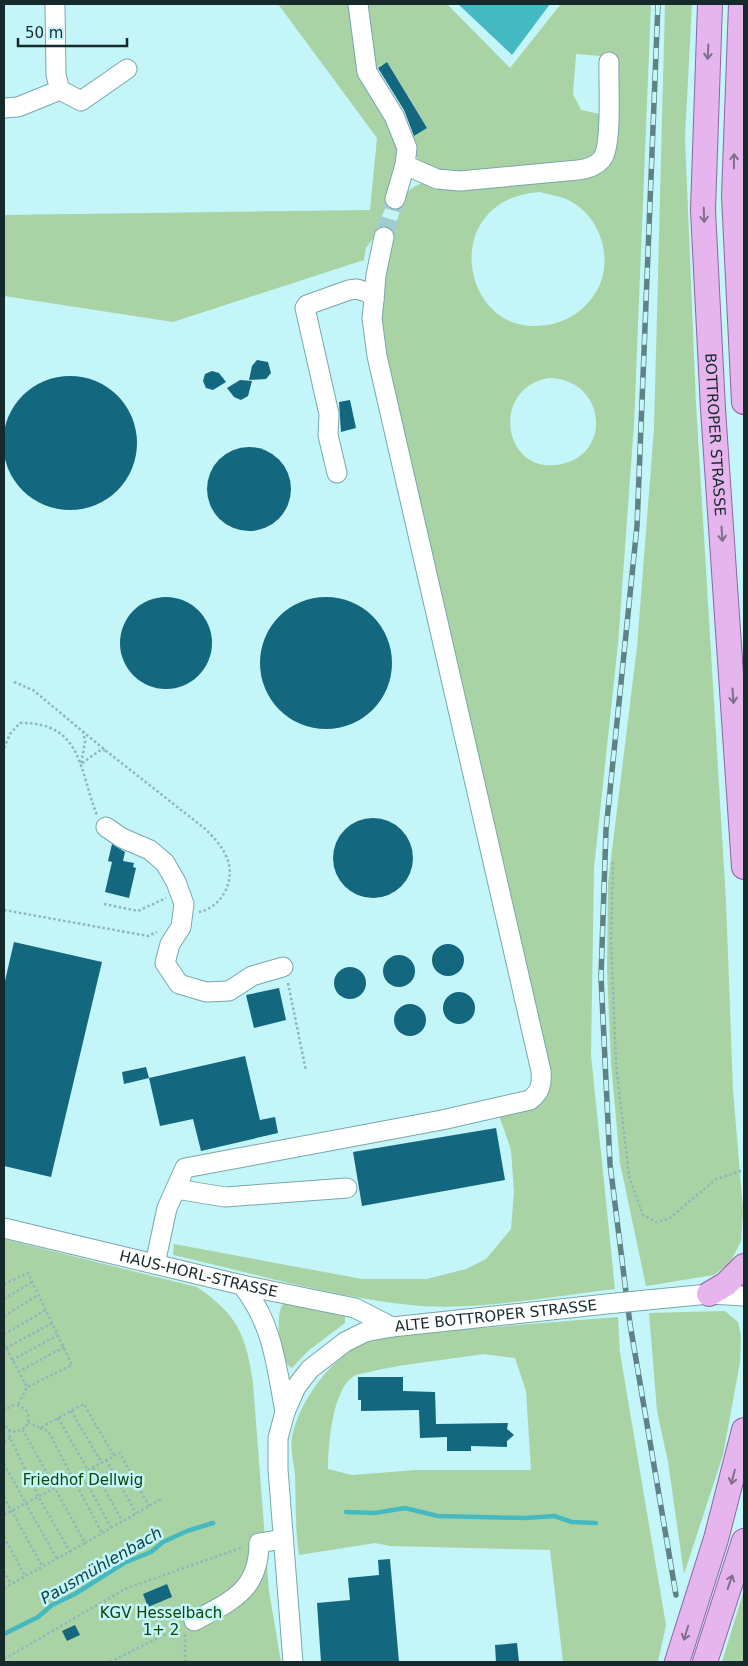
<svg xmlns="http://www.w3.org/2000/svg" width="748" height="1666" font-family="'DejaVu Sans',sans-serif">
	<rect width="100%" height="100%" fill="#c3f5f9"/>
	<g fill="#aad3a5" fill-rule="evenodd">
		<polygon points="278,4 354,4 400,145 388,201 374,237 366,248 364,260 173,322 4,296 4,215 370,210 377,138"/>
		<path d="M361,4H447L510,68L561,4H651L634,424L618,644L594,868L591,1055L615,1289C553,1296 484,1310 422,1306C341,1300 253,1273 173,1255L174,1244L362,1279H427L466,1269L486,1259L511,1229L514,1192L511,1150L498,1112L543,1097L380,348L387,248L401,209C399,195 413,186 425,182L602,167L613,57L576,54L573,94L581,110L600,114L598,157L487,176L424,169L414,152L413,136L427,128L387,62L373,70ZM539,192C551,195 562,196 572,202C602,219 614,262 596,292C585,310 568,322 547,325C461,340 436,200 539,192ZM549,378C608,379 613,459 556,465C502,471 491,388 549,378Z"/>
		<polygon points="665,4 692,4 685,137 696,404 726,901 733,1090 743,1210 741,1241 730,1263 714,1275 646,1286 620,1163 611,1063 607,970 608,883 637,647 654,429"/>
		<path d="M4,1239L197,1287C238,1315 246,1335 253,1383L269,1591L281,1662H4Z"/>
		<path d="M284,1303L341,1313L345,1316V1323L309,1350L292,1368C279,1363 274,1311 284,1303Z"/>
		<polygon points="725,1311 738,1322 741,1336 740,1362 723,1455 684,1574 668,1462 657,1411 649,1313"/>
		<path d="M618,1317L620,1353L666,1625L658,1662H563L550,1550L390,1546L375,1543L299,1555C295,1528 296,1502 295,1475C294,1464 290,1449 292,1437C300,1399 331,1358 367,1341C375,1338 385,1337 393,1335ZM483,1354L515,1358L526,1391L531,1470H415L352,1475L328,1469C328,1447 332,1389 354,1376C359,1373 367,1373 373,1371C409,1363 446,1360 483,1354Z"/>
		<polygon points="744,1590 744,1662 722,1662"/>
	</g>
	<polygon fill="#44b9c1" points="458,4 550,4 512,55"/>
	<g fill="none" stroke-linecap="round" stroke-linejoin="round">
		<g stroke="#44b9c1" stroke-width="4.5">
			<polyline points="346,1512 375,1513 405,1508 438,1516 526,1518 554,1516 572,1522 596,1523"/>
			<polyline points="4,1634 38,1617 52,1605 75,1594 124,1563 151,1552 163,1542 187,1531 213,1523"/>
		</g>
	</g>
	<g fill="#13677f">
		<polygon points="387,62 427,128 414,136 404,110 378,68"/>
		<polygon points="257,360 268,362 271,373 266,379 249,380 252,366"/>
		<polygon points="212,371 219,373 226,382 213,390 206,388 203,381 205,374"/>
		<circle cx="70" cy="443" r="67"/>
		<polygon points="240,380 252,381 248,396 241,400 234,397 227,388"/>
		<polygon points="350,400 356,428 341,432 339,402"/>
		<circle cx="249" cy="489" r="42"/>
		<circle cx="166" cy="643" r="46"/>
		<circle cx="326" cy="663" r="66"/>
		<circle cx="373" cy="858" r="40"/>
		<polygon points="112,844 125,852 123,861 134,863 133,867 136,868 129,898 105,892 112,862 108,861"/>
		<polygon points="14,942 102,962 51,1177 4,1166 4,985"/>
		<circle cx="448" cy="960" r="16"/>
		<circle cx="399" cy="971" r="16"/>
		<circle cx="350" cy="983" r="16"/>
		<polygon points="279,988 286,1020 254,1028 246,995"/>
		<circle cx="459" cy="1008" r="16"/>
		<circle cx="410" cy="1020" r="16"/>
		<polygon points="245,1056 260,1120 275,1117 278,1133 201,1151 193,1119 160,1126 149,1078"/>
		<polygon points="146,1067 149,1078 124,1084 122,1072"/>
		<polygon points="496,1128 505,1180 362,1206 353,1152"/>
		<polygon points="358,1377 403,1377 403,1391 435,1392 436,1424 508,1423 507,1429 514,1435 507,1441 507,1447 471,1446 471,1451 447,1451 447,1437 420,1438 419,1410 361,1411 361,1400 358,1400"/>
		<polygon points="390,1559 399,1662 321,1662 317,1603 350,1600 348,1578 379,1575 378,1560"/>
		<polygon points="167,1584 172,1597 148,1607 143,1594"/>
		<polygon points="75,1625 80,1635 67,1641 62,1631"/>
		<polygon points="517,1643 519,1662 496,1662 495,1645"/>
	</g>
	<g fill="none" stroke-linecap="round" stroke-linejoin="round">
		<polyline stroke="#a0ccd0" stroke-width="19" stroke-dasharray="19 9" stroke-linecap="butt" points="384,237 395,199"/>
		<defs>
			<g id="minor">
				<polyline points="358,4 367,72 394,116 407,148 405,165 395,199"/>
				<polyline points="55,6 56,75 60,90 81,101 127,69"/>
				<polyline points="4,108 18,107 60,90"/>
				<path d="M405,165L437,179L460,181L578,170C587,169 596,166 602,159C613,144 608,82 609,62"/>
				<polyline points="374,300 376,275 384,237"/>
				<polyline points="106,827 122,838 150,850 165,863 176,882 184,904 181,927 170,944 165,963 179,984 206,992 229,991 252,976 283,967"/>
				<polyline points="176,1189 225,1197 347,1188"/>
				<path id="s1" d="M4,1228L242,1285L355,1308L392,1327"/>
				<path d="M155,1264L167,1208L185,1168L442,1120L530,1100C541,1091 542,1084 541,1071L377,356L372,318L374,300L369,293L357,289L349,290L307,305L305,308L329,414L328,435L337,473"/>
				<path d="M242,1285C273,1324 276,1364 285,1412"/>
				<polyline points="647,1300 709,1294 744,1296"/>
				<path d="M194,1621C231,1601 259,1591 259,1543L283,1539"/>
				<path id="s2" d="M293,1662L278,1469V1438L285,1412L296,1387L310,1369L345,1342L365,1332L392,1327L616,1303"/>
			</g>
			<g id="major">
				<path id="s3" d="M710,4L703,210L713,409L744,867"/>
				<polyline points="741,4 734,196 744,402"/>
				<polyline points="709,1294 726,1284 744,1266"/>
				<polyline points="677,1662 716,1539 744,1430"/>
				<polyline points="705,1662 744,1541"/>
			</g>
		</defs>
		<use href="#minor" stroke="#78a7ab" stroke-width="21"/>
		<use href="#major" stroke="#9264a3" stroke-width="26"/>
		<g stroke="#8eb7ba" stroke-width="2.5" stroke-dasharray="2.5 2.5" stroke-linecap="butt">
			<path d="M14,682L33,690L105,750L204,828C212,836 221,844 226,856C237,878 223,907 199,912"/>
			<polyline points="83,731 85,742 81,764 99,751 105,750"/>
			<path d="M4,748L10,734L20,723C83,722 79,771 97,815"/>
			<polyline points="613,862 611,940 616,1064 629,1176 643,1215 656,1222 669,1219 716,1179 744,1170"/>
			<polyline points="104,904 138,911 166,898"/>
			<polyline points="4,910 148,936 157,932"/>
			<polyline points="288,983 306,1071"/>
			<polyline points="4,1284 28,1273 72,1365 27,1387 18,1405"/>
			<polyline points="4,1299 32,1282"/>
			<polyline points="4,1316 38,1295"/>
			<polyline points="4,1334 46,1310"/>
			<polyline points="4,1344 27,1387"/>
			<polyline points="6,1348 52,1323"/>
			<polyline points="12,1360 58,1335"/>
			<polyline points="18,1372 64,1347"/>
			<polyline points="71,1411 102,1463"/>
			<path d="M4,1412C12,1401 26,1404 29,1418L26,1427L16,1432L9,1430L4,1424"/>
			<polyline points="58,1418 88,1470"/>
			<polyline points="28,1422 40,1428 84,1404 114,1456"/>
			<polyline points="40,1428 48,1431 102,1533"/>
			<polyline points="9,1430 10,1438 38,1496 70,1552"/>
			<polyline points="4,1442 10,1438"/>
			<polyline points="106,1460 136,1513"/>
			<polyline points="4,1464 57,1559"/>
			<polyline points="93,1468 122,1521"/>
			<polyline points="81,1473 111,1527"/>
			<polyline points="4,1497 42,1566"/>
			<polyline points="4,1515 120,1453 149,1506"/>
			<polyline points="4,1537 25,1576"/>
			<polyline points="85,1543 163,1498"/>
			<polyline points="4,1571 11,1584"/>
			<polyline points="4,1588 85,1543 23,1430"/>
			<polyline points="4,1659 125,1589 243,1547"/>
			<polyline points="110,1662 180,1627"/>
			<polyline points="185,1662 185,1634"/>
		</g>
		<use href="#minor" stroke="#fff" stroke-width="19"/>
		<use href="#major" stroke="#e6b5ee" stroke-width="24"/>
		<defs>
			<polyline id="rail" points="658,4 637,526 606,830 601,977 610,1164 630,1324 676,1595"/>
		</defs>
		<use href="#rail" stroke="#618284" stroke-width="5.5"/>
		<use href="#rail" stroke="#c3f5f9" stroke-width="4" stroke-dasharray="11" stroke-linecap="butt"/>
		<defs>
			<polyline id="minor-bridge" points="616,1303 647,1300"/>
		</defs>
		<use href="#minor-bridge" stroke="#78a7ab" stroke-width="21" stroke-linecap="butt"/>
		<use href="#minor-bridge" stroke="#fff" stroke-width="19"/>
	</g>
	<defs><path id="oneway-shaft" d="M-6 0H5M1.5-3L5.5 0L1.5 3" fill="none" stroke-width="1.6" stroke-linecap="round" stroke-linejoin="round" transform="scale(1.25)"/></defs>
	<g stroke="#7e708c">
		<use href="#oneway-shaft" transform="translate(708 52) rotate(93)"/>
		<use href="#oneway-shaft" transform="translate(734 161) rotate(-89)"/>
		<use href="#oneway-shaft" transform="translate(704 215) rotate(88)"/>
		<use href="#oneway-shaft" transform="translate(722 534) rotate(86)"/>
		<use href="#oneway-shaft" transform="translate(733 696) rotate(86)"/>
		<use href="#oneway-shaft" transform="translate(733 1477) rotate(104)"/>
		<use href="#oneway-shaft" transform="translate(730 1582) rotate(-71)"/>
		<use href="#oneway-shaft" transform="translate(686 1633) rotate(107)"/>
	</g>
	<g text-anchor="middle" stroke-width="5" stroke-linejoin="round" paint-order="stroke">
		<g font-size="15" fill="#162a2b" stroke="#c3f5f9">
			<text dy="5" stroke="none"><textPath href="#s3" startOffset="431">BOTTROPER STRASSE</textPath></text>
			<text dy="5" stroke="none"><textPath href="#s1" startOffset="200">HAUS-HORL-STRASSE</textPath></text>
			<text dy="5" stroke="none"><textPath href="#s2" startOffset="500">ALTE BOTTROPER STRASSE</textPath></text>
		</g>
		<g font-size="15" fill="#0d4507" stroke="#c3f5f9">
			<text x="83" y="1485">Friedhof Dellwig</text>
			<text x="161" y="1618">KGV Hesselbach<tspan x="161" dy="17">1+ 2</tspan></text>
		</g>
		<g font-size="16" font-style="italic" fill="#0e4347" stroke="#c3f5f9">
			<text transform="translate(101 1565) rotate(-30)" y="6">Pausmühlenbach</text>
		</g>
	</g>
	<rect width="748" height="1666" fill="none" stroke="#162a2b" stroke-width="10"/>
	<path d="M18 38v8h109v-8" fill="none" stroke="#162a2b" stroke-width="2.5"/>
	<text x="25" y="38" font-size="15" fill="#162a2b" stroke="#c3f5f9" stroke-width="4" paint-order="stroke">50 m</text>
</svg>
